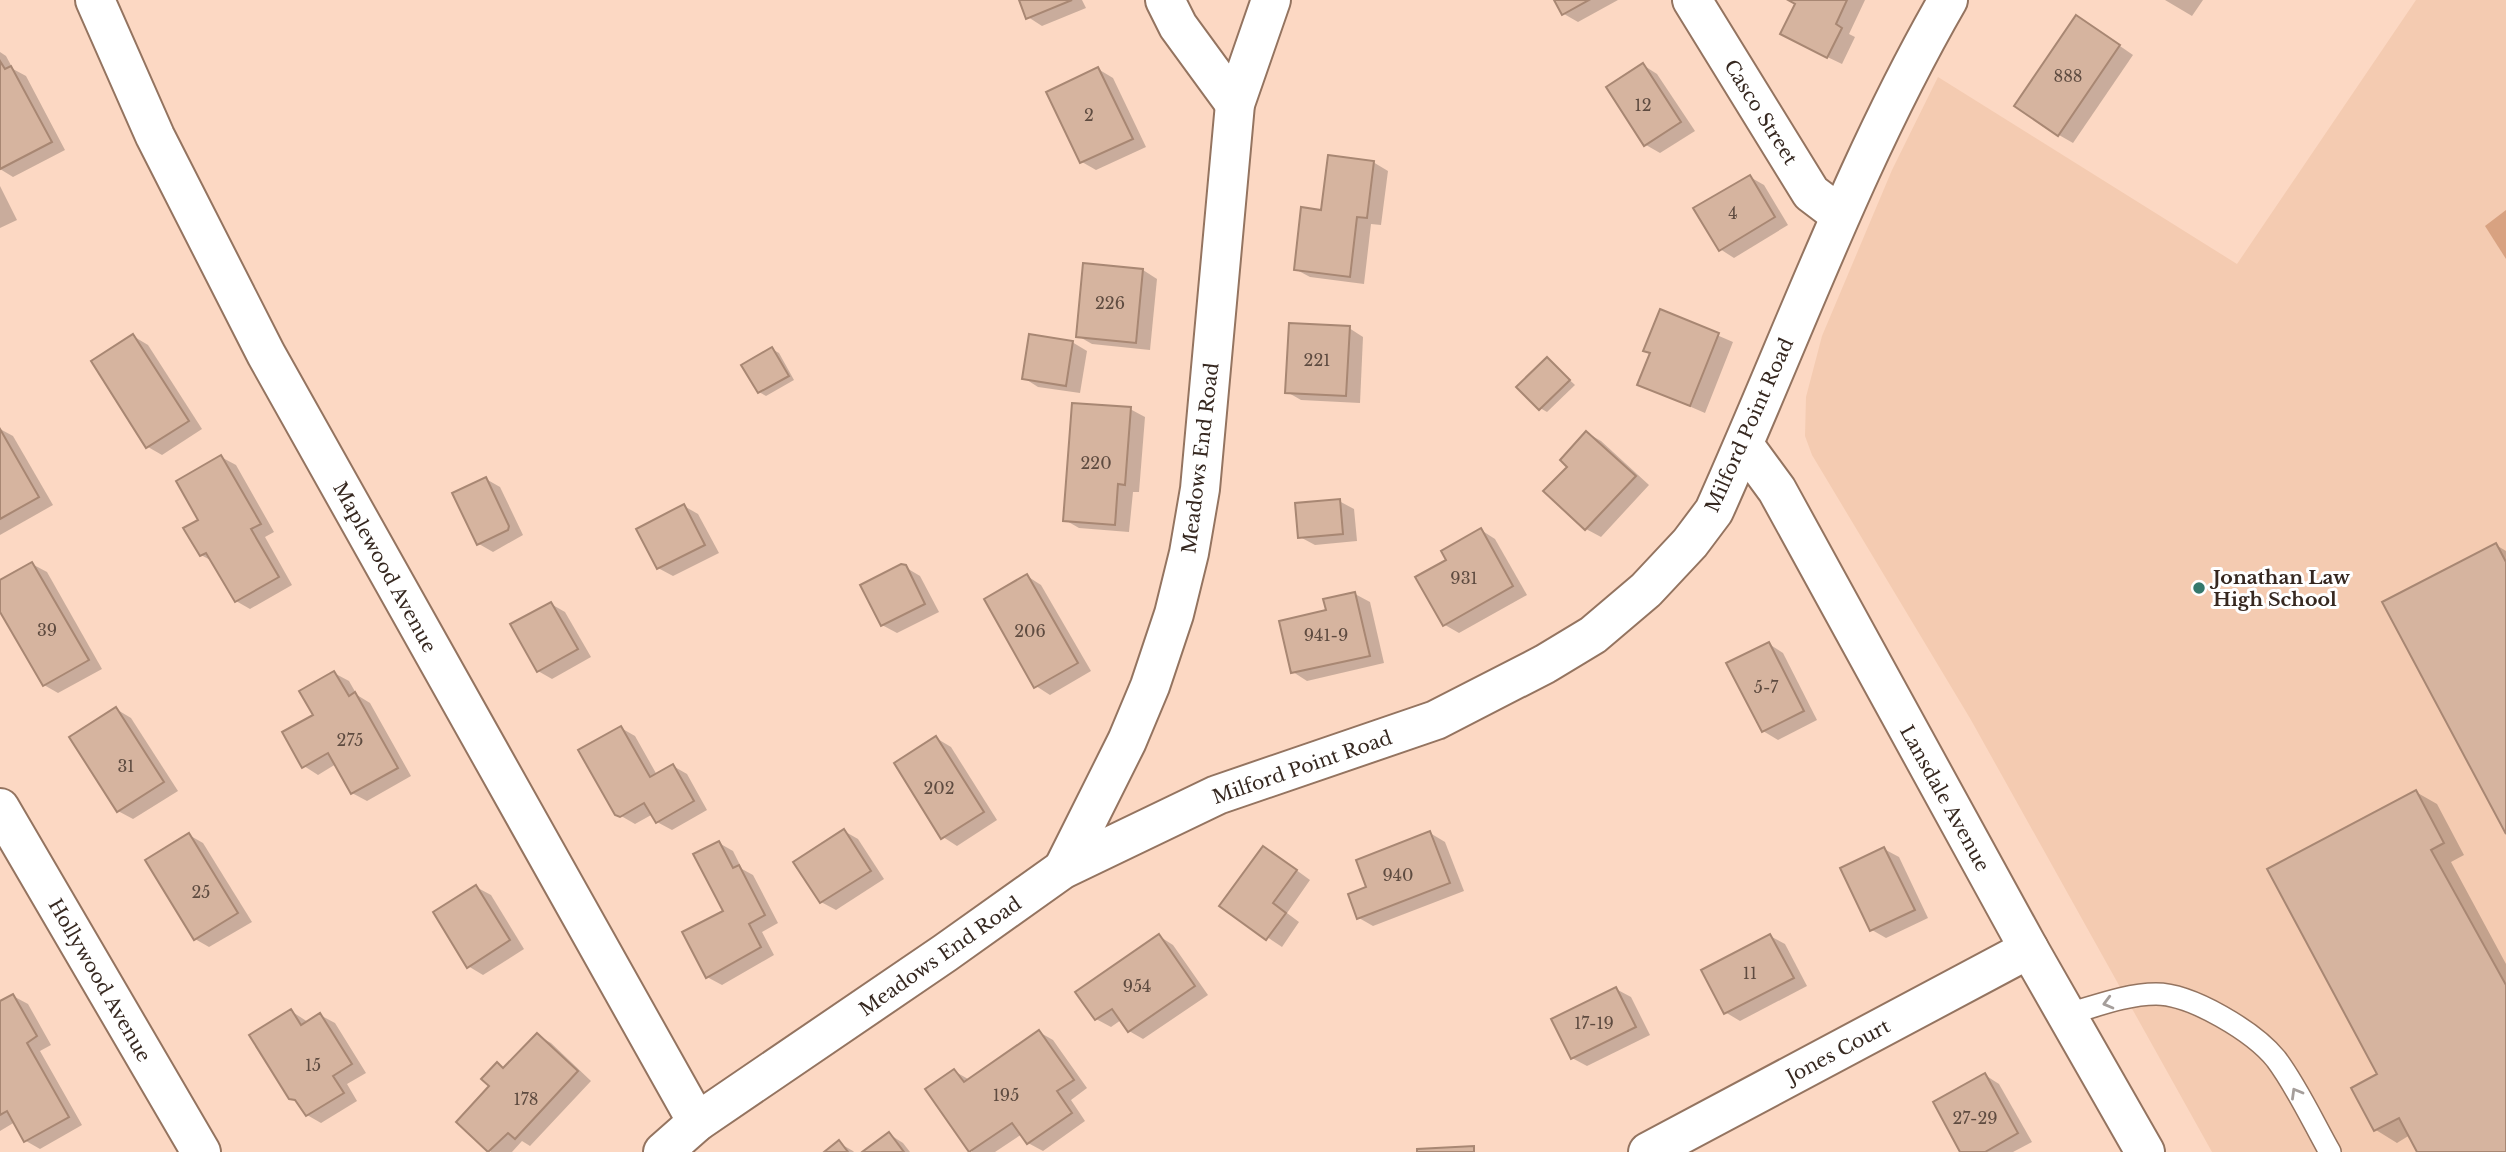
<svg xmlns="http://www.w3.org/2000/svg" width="2506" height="1152" font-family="'Libre Baskerville',serif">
	<rect width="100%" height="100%" fill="#fcd8c3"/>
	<polygon fill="#f4cbb1" points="2416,0 2506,0 2506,1152 2212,1152 1971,720 1812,455 1805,436 1806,397 1822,336 1892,170 1938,77 2237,264"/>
	<polygon fill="#d8a281" points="2506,210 2506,259 2485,226"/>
	<g fill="#0003">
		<polygon points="1021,0 1082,0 1086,8 1042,26 1028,17"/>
		<polygon points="1556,0 1618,0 1578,22 1564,14"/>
		<polygon points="1791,0 1865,0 1849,34 1855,37 1842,64 1796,42 1797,3"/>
		<polygon points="2165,0 2203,0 2192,16"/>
		<polygon points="2091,26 2133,55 2073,143 2059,135"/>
		<polygon points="0,52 6,56 13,69 26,76 65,150 13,177 0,169"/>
		<polygon points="1643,65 1657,74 1695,131 1660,153 1646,145"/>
		<polygon points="1098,69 1113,78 1146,147 1096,170 1082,162"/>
		<polygon points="1373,162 1388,171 1381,225 1371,224 1364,284 1310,277 1295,269 1323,212"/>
		<polygon points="1750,177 1764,185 1788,225 1734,258 1720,249"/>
		<polygon points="0,186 17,220 0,228"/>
		<polygon points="1143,270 1157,279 1150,350 1092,344 1078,336"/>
		<polygon points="1661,311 1733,342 1705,413 1640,385 1651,354 1645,350"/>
		<polygon points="1349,328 1363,337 1360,403 1301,400 1287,392"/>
		<polygon points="133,336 148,345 202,429 162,455 148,447"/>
		<polygon points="1072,342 1087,351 1080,393 1038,387 1024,378"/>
		<polygon points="772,349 779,353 794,380 766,396 759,392"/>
		<polygon points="1547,359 1575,385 1547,412 1540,408"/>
		<polygon points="1130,409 1145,417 1139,492 1133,492 1129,532 1079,528 1065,520"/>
		<polygon points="0,429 13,436 53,505 0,535"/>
		<polygon points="1587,433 1601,441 1649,485 1601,537 1586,529 1546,491 1569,467"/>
		<polygon points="221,457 236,465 274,532 265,537 292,585 250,609 236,601 214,562 201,555 201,520"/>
		<polygon points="486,479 500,487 523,535 493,552 479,544"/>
		<polygon points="1339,501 1354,509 1357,541 1315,545 1300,537"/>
		<polygon points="684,506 698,514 719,553 673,576 658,568"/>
		<polygon points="1481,530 1495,539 1527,595 1459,633 1445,625 1448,560"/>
		<polygon points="2496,545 2506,551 2506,830"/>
		<polygon points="32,564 47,572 102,669 58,693 44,685 0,609 0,582"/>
		<polygon points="905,567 920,576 939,612 897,633 882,625"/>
		<polygon points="1027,576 1041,585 1091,671 1050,695 1036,686"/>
		<polygon points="1355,594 1370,602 1384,663 1307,681 1293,672"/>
		<polygon points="551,604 565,612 591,657 552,679 538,671"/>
		<polygon points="1769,644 1783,653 1817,720 1778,740 1763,731"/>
		<polygon points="334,673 349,681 357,695 370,703 411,776 367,801 352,793 336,764 318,775 304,766"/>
		<polygon points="116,709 131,718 178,791 133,819 118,811"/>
		<polygon points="621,728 635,736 657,775 673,766 687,774 707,810 672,830 657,822 653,814 635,824 616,813"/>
		<polygon points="936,738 951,747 997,820 957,846 943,837"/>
		<polygon points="2416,792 2437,804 2464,855 2451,862 2506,964 2506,1152 2419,1152 2410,1135 2397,1143 2376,1130 2353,1089 2380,1075"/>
		<polygon points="844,831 858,839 884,879 836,910 821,902"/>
		<polygon points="1430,833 1445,842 1464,891 1373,926 1359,918 1368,888"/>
		<polygon points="189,835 203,843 252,922 209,947 195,939"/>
		<polygon points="719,843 733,851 742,869 753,875 778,923 762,932 774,955 722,985 707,977 725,911"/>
		<polygon points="1884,849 1899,857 1928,918 1886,938 1872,930"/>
		<polygon points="1277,856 1310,880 1287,913 1299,922 1282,947 1221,906"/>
		<polygon points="476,887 491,895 524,949 483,975 468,966"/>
		<polygon points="1159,936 1173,945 1208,995 1143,1039 1129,1031 1121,1020 1111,1027 1096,1019"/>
		<polygon points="1770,936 1785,944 1807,986 1740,1021 1725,1012"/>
		<polygon points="1616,989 1631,997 1650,1035 1587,1066 1572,1058"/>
		<polygon points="13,996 28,1004 51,1045 40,1051 82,1125 40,1149 26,1141 15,1122 0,1131 0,1003"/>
		<polygon points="291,1011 308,1022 320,1015 335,1023 366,1073 347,1084 357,1101 321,1123 307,1115 300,1104 290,1098"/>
		<polygon points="1039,1032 1053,1040 1087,1088 1071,1100 1085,1121 1043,1151 1028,1143 1022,1134 995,1152 972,1152 954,1071 968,1079"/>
		<polygon points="537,1035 551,1043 591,1081 530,1146 522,1141 512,1152 491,1152 459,1122 492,1086 497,1064 505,1069"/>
		<polygon points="1985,1075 1999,1084 2032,1142 2013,1152 1962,1152"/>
		<polygon points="889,1134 903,1143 910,1152 865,1152"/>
		<polygon points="839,1143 853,1151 854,1152 826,1152"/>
	</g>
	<g fill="#d6b49f" stroke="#a88773" stroke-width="2">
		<polygon points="1019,0 1072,0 1026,19"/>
		<polygon points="1554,0 1589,0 1562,15"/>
		<polygon points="1788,0 1847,0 1836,24 1842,28 1827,58 1780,34 1795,4"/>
		<polygon points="2076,15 2120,45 2058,136 2014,106"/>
		<polygon points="0,61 5,69 11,66 52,142 0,169"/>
		<polygon points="1643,63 1681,122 1644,146 1606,87"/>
		<polygon points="1098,67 1133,139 1080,163 1046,92"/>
		<polygon points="1328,155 1374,161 1367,218 1357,217 1350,277 1294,270 1301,207 1321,210"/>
		<polygon points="1750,175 1775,217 1719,251 1693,208"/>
		<polygon points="1083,263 1143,269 1136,343 1076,337"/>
		<polygon points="1660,309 1719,333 1690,406 1637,385 1650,353 1643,351"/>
		<polygon points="1289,323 1350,326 1346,396 1285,393"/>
		<polygon points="133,334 189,421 146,448 91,361"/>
		<polygon points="1029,334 1073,341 1066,386 1022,379"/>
		<polygon points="772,347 789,376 758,393 741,365"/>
		<polygon points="1547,357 1570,380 1539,410 1516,387"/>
		<polygon points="1072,403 1131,407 1125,485 1118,484 1115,525 1063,521"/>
		<polygon points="0,429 39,497 0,519"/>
		<polygon points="1586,431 1636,476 1585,530 1543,491 1567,467 1560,460"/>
		<polygon points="221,455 261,524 251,529 279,577 235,602 206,553 200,556 183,528 198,520 176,481"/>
		<polygon points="486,477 509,526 508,530 477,545 452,493"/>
		<polygon points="1340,499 1343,534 1298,538 1295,503"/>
		<polygon points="684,504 705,545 657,569 636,529"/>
		<polygon points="1481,528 1513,586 1443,626 1415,577 1446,560 1441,551"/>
		<polygon points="2496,543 2506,562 2506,834 2382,602"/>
		<polygon points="32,562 89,660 43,686 0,612 0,580"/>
		<polygon points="901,564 906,565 925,604 881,626 860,585"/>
		<polygon points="1027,574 1078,663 1034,688 984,599"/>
		<polygon points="1355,592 1370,656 1291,673 1279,621 1326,610 1323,599"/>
		<polygon points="551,602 578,649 537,672 510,624"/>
		<polygon points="1769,642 1804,711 1762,732 1726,663"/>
		<polygon points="334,671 349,696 355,692 398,768 351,794 328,753 302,768 282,732 313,715 299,691"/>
		<polygon points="116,707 164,782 117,812 69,737"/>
		<polygon points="621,726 650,777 673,764 694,801 656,823 644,803 620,817 615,815 578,750"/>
		<polygon points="936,736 984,812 941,839 894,763"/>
		<polygon points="2416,790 2444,843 2431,850 2506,985 2506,1152 2417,1152 2399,1118 2374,1131 2351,1088 2377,1074 2267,869"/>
		<polygon points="844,829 871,871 820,903 793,862"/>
		<polygon points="1430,831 1450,883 1357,919 1348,894 1366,887 1356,860"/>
		<polygon points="189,833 238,913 194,940 145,860"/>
		<polygon points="719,841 733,868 739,865 765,915 749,924 761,947 706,978 682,932 723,911 693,854"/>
		<polygon points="1263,846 1297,870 1273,903 1286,913 1266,940 1219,906"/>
		<polygon points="1884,847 1915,910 1870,931 1840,868"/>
		<polygon points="476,885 510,940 467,968 433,912"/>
		<polygon points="1159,934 1195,986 1128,1032 1112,1009 1095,1020 1075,992"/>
		<polygon points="1770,934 1794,978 1724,1014 1701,970"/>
		<polygon points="1616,987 1636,1027 1571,1059 1551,1019"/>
		<polygon points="13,994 37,1036 27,1043 69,1117 24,1142 7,1111 0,1115 0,1001"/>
		<polygon points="291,1009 301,1025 320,1013 352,1064 333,1076 344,1093 306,1116 295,1100 289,1099 249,1035"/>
		<polygon points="1039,1030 1074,1080 1057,1091 1072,1113 1027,1144 1012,1123 969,1152 925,1089 954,1069 964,1082"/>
		<polygon points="537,1033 578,1071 515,1139 508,1133 488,1152 456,1122 489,1086 481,1079 497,1062 503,1068"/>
		<polygon points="1985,1073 2018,1133 1985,1152 1960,1152 1933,1102"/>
		<polygon points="889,1132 904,1152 862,1152"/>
		<polygon points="839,1140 848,1152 824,1152"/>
		<polygon points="1474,1146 1474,1152 1417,1152 1417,1149"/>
	</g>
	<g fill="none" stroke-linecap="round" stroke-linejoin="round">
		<defs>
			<path id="service" d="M2068,1014C2096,1006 2127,994 2156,994C2192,994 2254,1032 2276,1059C2297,1087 2313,1122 2330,1152"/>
			<g id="minor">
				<polyline points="95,0 155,136 266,354 697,1122"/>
				<polyline points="1165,0 1178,26 1235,104"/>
				<polyline points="1692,0 1811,193 1840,215"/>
				<polyline points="1744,445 1777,490 2029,949 2145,1152"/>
				<polyline points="0,808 201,1152"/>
				<polyline points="1063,869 1127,741 1150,686 1174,614 1189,553 1200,489 1235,104 1271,0"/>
				<polyline points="1648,1152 2029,949"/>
			</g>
			<path id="secondary" d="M663,1152L697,1122L945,953L1063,869L1217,795L1436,720L1545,664L1593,635L1646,590L1690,543L1714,511C1791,340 1854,163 1948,0"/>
		</defs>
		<use href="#service" stroke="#947460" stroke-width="24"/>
		<use href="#minor" stroke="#947460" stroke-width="42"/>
		<use href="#secondary" stroke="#947460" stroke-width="42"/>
		<use href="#service" stroke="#fff" stroke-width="21"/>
		<use href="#minor" stroke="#fff" stroke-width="38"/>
		<use href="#secondary" stroke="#fff" stroke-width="38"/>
	</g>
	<defs><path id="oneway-chevron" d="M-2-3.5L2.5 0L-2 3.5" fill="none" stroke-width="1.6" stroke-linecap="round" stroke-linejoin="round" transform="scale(1.75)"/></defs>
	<g stroke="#a59e9b">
		<use href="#oneway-chevron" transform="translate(2108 1003) rotate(165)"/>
		<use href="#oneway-chevron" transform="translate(2296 1093) rotate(-120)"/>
	</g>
	<circle fill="#34786c" stroke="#fff" stroke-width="2.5" cx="2199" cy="588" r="7"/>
	<g text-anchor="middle" stroke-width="6" stroke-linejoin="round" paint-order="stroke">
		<g font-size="16" fill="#5e4b40">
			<text x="2068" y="82">888</text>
			<text x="1643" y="111">12</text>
			<text x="1089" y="121">2</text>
			<text x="1733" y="219">4</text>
			<text x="1110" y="309">226</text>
			<text x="1317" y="366">221</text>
			<text x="1096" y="469">220</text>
			<text x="1464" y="584">931</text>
			<text x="47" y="636">39</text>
			<text x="1030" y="637">206</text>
			<text x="1326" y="641">941-9</text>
			<text x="1766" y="693">5-7</text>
			<text x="350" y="746">275</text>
			<text x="126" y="772">31</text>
			<text x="939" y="794">202</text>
			<text x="1398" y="881">940</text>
			<text x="201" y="898">25</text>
			<text x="1750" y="979">11</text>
			<text x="1137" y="992">954</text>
			<text x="1594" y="1029">17-19</text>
			<text x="313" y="1071">15</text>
			<text x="1006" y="1101">195</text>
			<text x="526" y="1105">178</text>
			<text x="1975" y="1124">27-29</text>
		</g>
		<g font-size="19" fill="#362820" stroke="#fff">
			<text transform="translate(1761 112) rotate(58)" y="7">Casco Street</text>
			<text transform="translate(1749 425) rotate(-66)" y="7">Milford Point Road</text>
			<text transform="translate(1200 458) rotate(-83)" y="7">Meadows End Road</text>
			<text transform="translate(385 567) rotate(61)" y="7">Maplewood Avenue</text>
			<text transform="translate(1302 767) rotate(-19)" y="7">Milford Point Road</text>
			<text transform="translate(1945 798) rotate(61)" y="7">Lansdale Avenue</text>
			<text transform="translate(940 956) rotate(-35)" y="7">Meadows End Road</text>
			<text transform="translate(100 980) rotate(60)" y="7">Hollywood Avenue</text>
			<text transform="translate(1838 1051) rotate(-28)" y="7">Jones Court</text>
		</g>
		<g font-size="19" font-weight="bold" fill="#362820" stroke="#fff" text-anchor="start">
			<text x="2213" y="584">Jonathan Law<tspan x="2213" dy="22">High School</tspan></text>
		</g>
	</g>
</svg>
